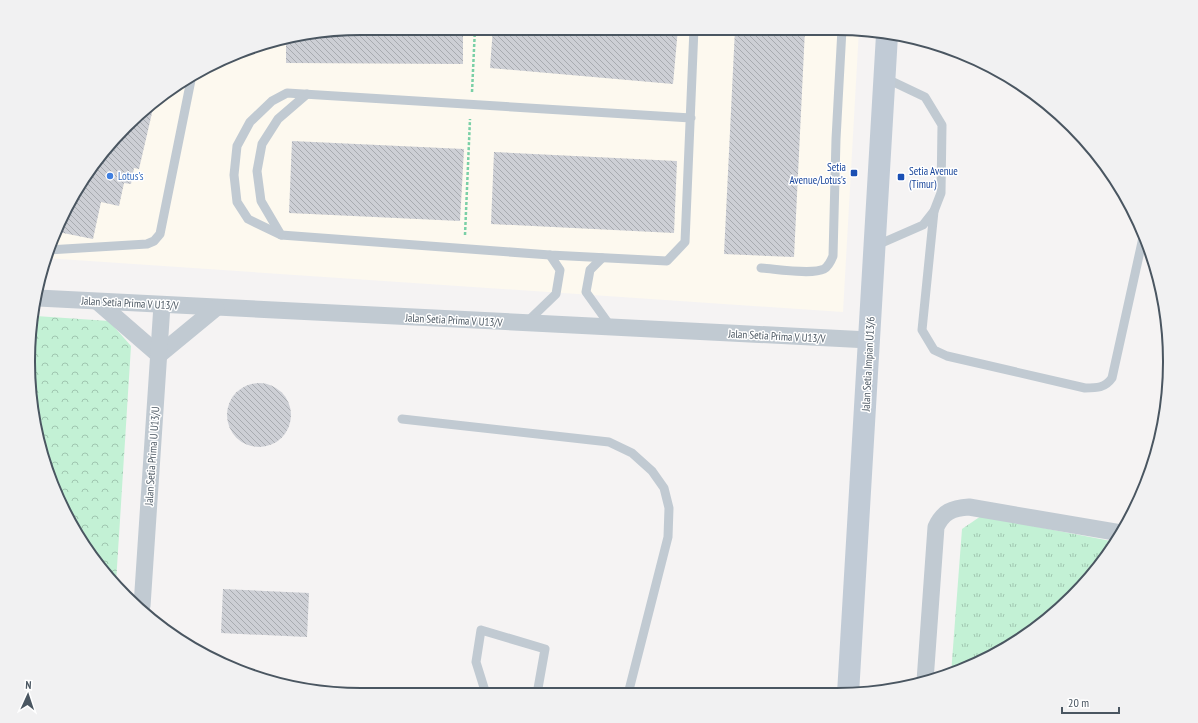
<svg xmlns="http://www.w3.org/2000/svg" width="1198" height="723" font-family="'PT Sans Narrow',sans-serif">
	<defs>
		<pattern id="forest-crowns" width="20" height="18" patternUnits="userSpaceOnUse"><rect width="20" height="18" fill="#c3f1d5"/><path d="M2 6a3 3 0 1 1 6 0M12 15a3 3 0 1 1 6 0" fill="none" stroke="#a0c6b0"/></pattern>
		<pattern id="park-tufts" width="24" height="20" patternUnits="userSpaceOnUse"><rect width="24" height="20" fill="#c3f1d5"/><path d="M3 7l-1-3M5 7V3M7 7l1-3M15 17l-1-3M17 17v-4M19 17l1-3" fill="none" stroke="#a0c6b0"/></pattern>
		<pattern id="building-back-hatch" width="6" height="6" patternUnits="userSpaceOnUse"><rect width="6" height="6" fill="#cdcfd5"/><path d="M-1 5l2 2M0 0l6 6M5-1l2 2" fill="none" stroke="#a8abb0"/></pattern>
	</defs>
	<rect width="100%" height="100%" fill="#f5f3f3"/>
	<polygon fill="#fdf9ef" points="362,28 859,29 843,312 45,258 46,255 97,159 159,97 255,46"/>
	<polygon fill="url(#forest-crowns)" points="36,316 109,321 131,346 116,583 97,564 46,469 28,362"/>
	<polygon fill="url(#park-tufts)" points="981,516 1116,542 1114,547 1057,612 1003,650 951,674 962,529"/>
	<g fill="url(#building-back-hatch)">
		<polygon points="362,28 463,28 463,64 286,63 286,40"/>
		<polygon points="493,28 678,28 673,84 490,68"/>
		<polygon points="735,29 805,29 794,257 724,254"/>
		<polygon points="155,100 139,169 134,168 131,184 124,183 119,206 101,202 93,239 58,232 97,159"/>
		<polygon points="292,141 464,149 460,221 289,213"/>
		<polygon points="494,152 677,161 674,233 491,224"/>
		<circle cx="259" cy="415" r="32"/>
		<polygon points="223,589 309,593 307,637 221,633"/>
	</g>
	<g fill="none" stroke-linecap="round" stroke-linejoin="round">
		<g stroke="#7ad0a6" stroke-width="2.5" stroke-dasharray="3 2" stroke-linecap="butt">
			<polyline points="472,92 475,28"/>
			<polyline points="465,235 470,119"/>
		</g>
		<g stroke="#c1cad2" stroke-width="9">
			<polyline points="691,118 287,93 272,101 250,122 237,146 234,175 237,202 248,219 281,235 550,255 667,261 685,242 694,28"/>
			<path d="M934,211L922,330L934,350L947,356L1085,388C1097,388 1105,388 1112,378L1144,233"/>
			<polyline points="281,235 261,201 257,171 262,144 278,119 307,94"/>
			<polyline points="875,246 923,225 934,211 941,193 942,125 925,97 885,78"/>
			<polyline points="48,250 147,244 154,241 160,234 191,80"/>
			<polyline points="602,258 590,270 586,292 611,327"/>
			<path d="M761,268C776,269 812,275 824,269C829,266 831,261 833,256L836,139L842,29"/>
			<polyline points="527,322 556,294 560,270 550,255"/>
			<polyline points="402,419 609,442 632,453 652,471 664,488 669,508 668,537 628,694"/>
			<polyline points="486,694 476,662 481,630 545,649 537,694"/>
		</g>
		<g stroke="#c1cad2" stroke-width="17">
			<polyline points="38,298 869,340"/>
			<polyline points="98,302 159,355"/>
			<polyline points="159,355 216,308"/>
			<polyline points="142,606 162,305"/>
			<path d="M925,681L936,527C943,512 952,508 969,507L1121,533"/>
		</g>
		<polyline stroke="#c1cbd6" stroke-width="22" points="848,694 887,35"/>
	</g>
	<g fill="#1a4fb4" stroke="#fff" stroke-width="1.5">
		<rect x="850" y="169" width="8" height="8" rx="2"/>
		<rect x="897" y="173" width="8" height="8" rx="2"/>
	</g>
	<circle fill="#3f7fe0" stroke="#fff" stroke-width="1.5" cx="110" cy="176" r="4"/>
	<g text-anchor="middle" stroke-width="3" stroke-linejoin="round" paint-order="stroke">
		<g font-size="11" fill="#164399" stroke="#fff" text-anchor="end">
			<text x="846" y="171">Setia<tspan x="846" dy="13">Avenue/Lotus's</tspan></text>
			<text x="909" y="175" text-anchor="start">Setia Avenue<tspan x="909" dy="13">(Timur)</tspan></text>
		</g>
		<g font-size="11" fill="#366cbe" stroke="#fff" text-anchor="start">
			<text x="118" y="180">Lotus's</text>
		</g>
		<g font-size="11" fill="#4a5661" stroke="#fff">
			<text transform="translate(130 303) rotate(3)" y="4">Jalan Setia Prima V U13/V</text>
			<text transform="translate(454 320) rotate(3)" y="4">Jalan Setia Prima V U13/V</text>
			<text transform="translate(777 336) rotate(3)" y="4">Jalan Setia Prima V U13/V</text>
			<text transform="translate(868 364) rotate(-87)" y="4">Jalan Setia Impian U13/6</text>
			<text transform="translate(152 456) rotate(-86)" y="4">Jalan Setia Prima U U13/U</text>
		</g>
	</g>
	<path d="M0 0H1198V723H0ZM361 35H837A326 326 0 0 1 1163 361V362A326 326 0 0 1 837 688H361A326 326 0 0 1 35 362V361A326 326 0 0 1 361 35Z" fill="#f1f1f2" fill-rule="evenodd"/>
	<path fill="none" stroke="#4a5661" stroke-width="2" d="M361 35H837A326 326 0 0 1 1163 361V362A326 326 0 0 1 837 688H361A326 326 0 0 1 35 362V361A326 326 0 0 1 361 35Z"/>
	<g transform="translate(28 695) rotate(3)" stroke="#ffffff" stroke-width="3" paint-order="stroke">
	<path d="M0-3L7 15L0 10L-7 15Z" fill="#4a5661"/>
	<text y="-6" font-size="11" font-weight="bold" text-anchor="middle" fill="#4a5661">N</text>
	</g>
	<path d="M1062 707v6h57v-6" fill="none" stroke="#4a5661" stroke-width="2"/>
	<text x="1068" y="707" font-size="12" fill="#4a5661" stroke="#ffffff" stroke-width="3" paint-order="stroke">20 m</text>
</svg>
